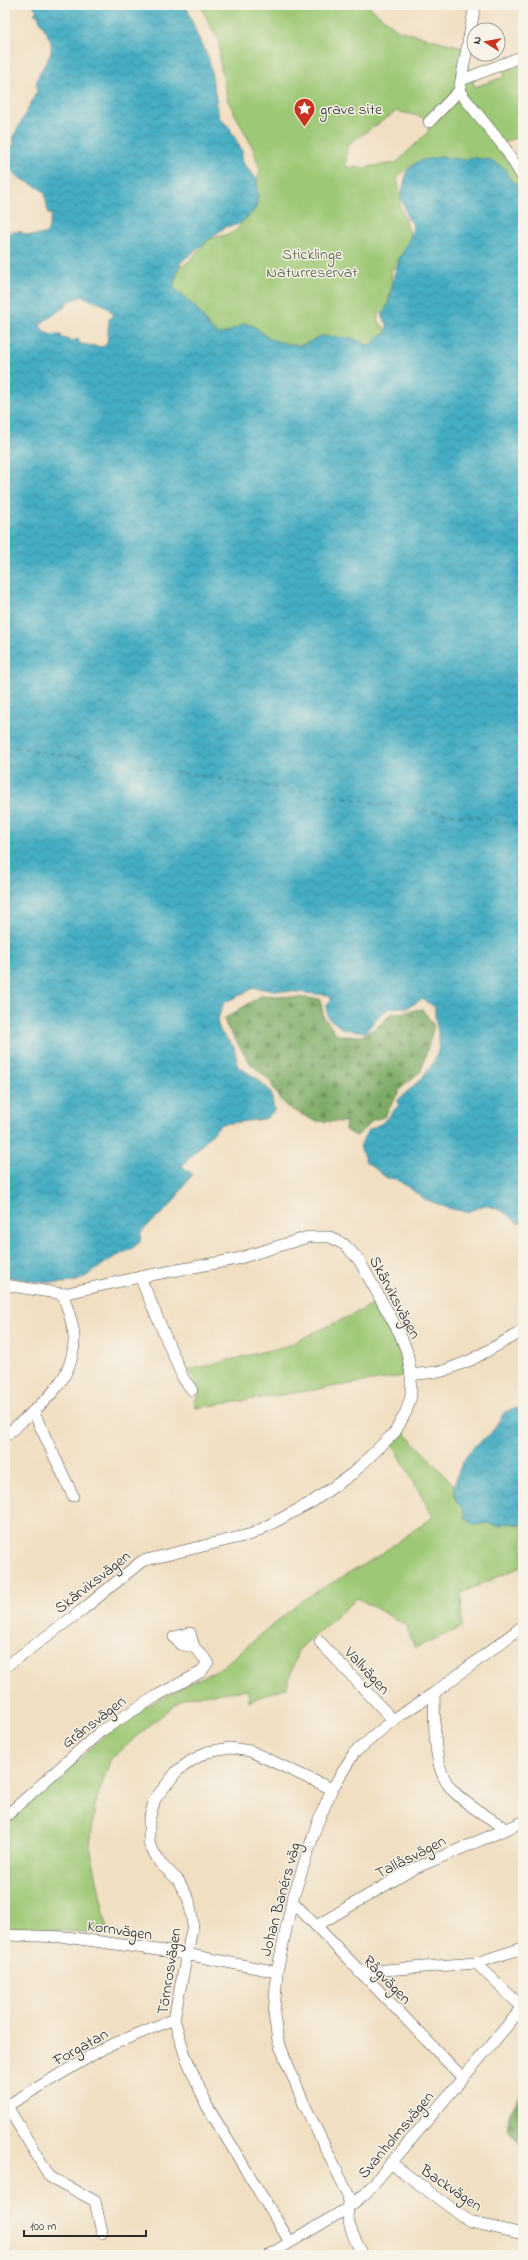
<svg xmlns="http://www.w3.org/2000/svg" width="528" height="2260" font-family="'Indie Flower',sans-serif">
	<defs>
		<pattern id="forest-firs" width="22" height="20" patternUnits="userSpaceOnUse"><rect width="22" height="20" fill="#7eac66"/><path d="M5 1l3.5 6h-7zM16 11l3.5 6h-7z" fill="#678c54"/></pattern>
		<pattern id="water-waves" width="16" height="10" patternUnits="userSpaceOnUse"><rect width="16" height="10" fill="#44adc3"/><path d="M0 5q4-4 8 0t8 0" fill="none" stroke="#398d9f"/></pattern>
	</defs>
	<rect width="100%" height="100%" fill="#f7f3e8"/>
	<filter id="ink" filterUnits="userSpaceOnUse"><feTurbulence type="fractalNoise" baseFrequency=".025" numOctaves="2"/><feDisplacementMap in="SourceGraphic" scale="8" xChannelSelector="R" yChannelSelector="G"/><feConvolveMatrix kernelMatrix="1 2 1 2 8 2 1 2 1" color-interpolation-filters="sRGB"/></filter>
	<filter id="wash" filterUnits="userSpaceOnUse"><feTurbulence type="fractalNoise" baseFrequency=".012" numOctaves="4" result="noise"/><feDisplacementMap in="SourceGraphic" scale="16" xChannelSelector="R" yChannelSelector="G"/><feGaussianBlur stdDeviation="0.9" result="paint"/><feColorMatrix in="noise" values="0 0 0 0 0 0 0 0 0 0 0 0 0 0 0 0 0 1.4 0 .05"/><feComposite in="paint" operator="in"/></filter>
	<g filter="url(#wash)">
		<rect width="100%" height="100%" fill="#f1dfc2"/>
		<g fill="url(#forest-firs)" stroke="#546c48">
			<polygon points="262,995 320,999 324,1018 338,1035 361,1036 376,1028 391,1014 422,1009 434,1026 421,1071 401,1088 384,1117 373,1120 357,1136 345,1130 346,1122 315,1121 289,1108 279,1098 270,1081 251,1064 227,1027 224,1019"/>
			<polygon points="523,2091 523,2147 507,2129 510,2112"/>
		</g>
		<g fill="#9dc875" stroke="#647a50" fill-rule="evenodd">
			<path d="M201,5H367L398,30L461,47L475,87L504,77L503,68L520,62L523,69V135L504,142L523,173V197C517,190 517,183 509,178C484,161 431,148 407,169C403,173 400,173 397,179L401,197L400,206L411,237L410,241L391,271L392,286L386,311L380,313L377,319L387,332L368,346L362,342L302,347L221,342L173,293L171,278L178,266L184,265L189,261L209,239L230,234L239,228L256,188L260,170L252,146L228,101L220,63L219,41L209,24ZM397,111L422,117L429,126L428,132L396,163L360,168L346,167L347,145Z"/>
			<polygon points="375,1304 398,1348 403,1376 196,1408 194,1400 199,1396 198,1388 189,1370 286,1346"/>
			<path d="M404,1432L454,1485C454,1496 454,1502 463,1508L464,1517L474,1524L489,1523L498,1526L506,1523L523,1525V1566L461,1593L462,1627L415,1648L406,1625L357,1598L298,1650L287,1687L249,1701L248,1690L185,1697L150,1725L110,1760L95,1806L90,1846L108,1933L5,1929V1825L126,1717L222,1667L304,1599L375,1558L433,1517L393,1444Z"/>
		</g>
		<g fill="url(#water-waves)" stroke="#386c77" fill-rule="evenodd">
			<path d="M32,5H186L197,35L209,59L219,117L229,127L242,151V162L257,179L258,197L256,208L248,217L237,225L225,227L181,262L173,287L197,309L211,329L219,334L226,333L245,323L254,326L270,339L292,345H302L321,336L351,338L371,346L380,336L386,334L387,324L382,315C393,300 391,285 396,268C401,252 412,240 413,224L408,219L401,197L407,171L418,161L440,157L467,160L470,157L491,160L507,170L508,177L518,185V191L523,197V1223H518L503,1211L485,1205L467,1212L448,1208L425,1199L396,1179L387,1178L366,1162L360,1147L367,1131L382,1123L399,1105L398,1100C414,1085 441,1065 439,1040C438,1028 434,1019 435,1007L422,999L407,1008C384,1004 379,1015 366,1032L343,1029L328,1018L326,1005L332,999L327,995L254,988L224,1003L217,1021L220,1031L234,1047L238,1067L258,1079L271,1092L274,1111L265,1119L221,1124L182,1166L192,1174L171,1205L141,1232L140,1242C131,1250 123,1253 113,1258C101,1265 92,1274 79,1280C63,1287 23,1280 5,1276V233L19,231C29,237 36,236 47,233L52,215L48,213L45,194L39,188L20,178L5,165L8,149L14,145L13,138L37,91C33,76 48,64 51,51C54,40 41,25 37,14H34L37,10ZM83,296C96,304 103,300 113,314L109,320L107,344L102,347L80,344L78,339L73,341L62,338L61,335C51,335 43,335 40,324L66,306L67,302Z"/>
			<path d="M523,1406V1525L506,1523L498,1526L489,1523L474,1525L464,1516L463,1509C446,1496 459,1465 470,1451C475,1444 485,1439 491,1433C496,1426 500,1418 505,1412Z"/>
		</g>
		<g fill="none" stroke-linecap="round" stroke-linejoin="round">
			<polyline stroke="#345860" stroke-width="1" stroke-dasharray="5 4" stroke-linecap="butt" points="5,746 523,825"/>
		</g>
	</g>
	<g filter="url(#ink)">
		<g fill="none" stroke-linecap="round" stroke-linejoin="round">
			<defs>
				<g id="minor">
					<polyline points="462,80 523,56"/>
					<polyline points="459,91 505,148 523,178"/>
					<polyline points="429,122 459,91 475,5"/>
					<polyline points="140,1277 183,1378 192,1390"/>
					<polyline points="5,1285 63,1294 140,1277 237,1259 308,1237 330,1237 345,1245 359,1260 400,1334 407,1352 411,1375 411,1396 406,1412 395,1432 353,1473 312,1502 252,1534 142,1561 81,1611 5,1667"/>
					<polyline points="411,1375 443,1371 471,1360 523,1331"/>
					<polyline points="33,1411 73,1496"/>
					<path d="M5,1436C35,1409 72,1386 74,1342C75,1327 67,1309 63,1294"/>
					<polyline points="320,1642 393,1720"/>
					<path d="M434,1693C435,1721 432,1764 449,1786C463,1804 488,1816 506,1829"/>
					<polyline points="5,1817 101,1731 158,1695 201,1672 208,1662 194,1647 190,1633 174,1637 180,1644 194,1647"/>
					<polyline points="292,1901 463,2078"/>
					<polyline points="316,1926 413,1869 523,1822"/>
					<polyline points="5,1935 66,1937 186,1954 277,1972"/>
					<polyline points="476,1963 522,2007"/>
					<polyline points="359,1972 476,1963 523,1948"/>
					<polyline points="7,2106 50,2177 95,2201 102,2233"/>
					<polyline points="5,2107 104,2048 174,2019"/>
					<polyline points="391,2163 470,2222 523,2234"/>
					<polyline points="290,2242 207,2106 185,2055 174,2019 193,1924 189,1900 178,1880 160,1863 149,1844 149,1820 155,1799 177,1771 191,1761 207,1752 230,1748 250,1751 332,1789"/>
					<polyline points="5,2253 7,2255"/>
					<polyline points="269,2255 346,2209 365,2194 523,2007"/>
					<path d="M363,2255C352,2235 344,2219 349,2196L304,2104L278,2041L274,2015L277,1972L292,1901L317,1824L332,1789L354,1753L393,1720L434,1693L523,1626"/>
				</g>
			</defs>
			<use href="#minor" stroke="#494642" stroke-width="12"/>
			<use href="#minor" stroke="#fff" stroke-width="11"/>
		</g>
	</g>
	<defs>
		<symbol id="sight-pin" viewBox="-11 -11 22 30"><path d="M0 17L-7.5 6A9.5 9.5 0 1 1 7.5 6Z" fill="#c8321e" stroke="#f7f3e8"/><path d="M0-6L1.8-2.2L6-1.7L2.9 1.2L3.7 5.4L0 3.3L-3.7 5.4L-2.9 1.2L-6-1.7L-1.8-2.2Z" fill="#fff"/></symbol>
	</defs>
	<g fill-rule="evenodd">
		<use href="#sight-pin" x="292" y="96" width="25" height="34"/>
	</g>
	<g text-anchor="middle" stroke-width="3" stroke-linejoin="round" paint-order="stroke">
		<g font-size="16" fill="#2b2b2b" stroke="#f7f3e8" text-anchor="start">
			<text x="320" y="114">grave site</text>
		</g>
		<g font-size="16" fill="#4d5a41" stroke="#f7f3e8">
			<text x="312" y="259">Sticklinge<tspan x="312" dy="18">Naturreservat</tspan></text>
		</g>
		<g font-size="16" fill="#2b2b2b" stroke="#f7f3e8">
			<text transform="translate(396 1297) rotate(62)" y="6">Skärviksvägen</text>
			<text transform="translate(92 1581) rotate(-38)" y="6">Skärviksvägen</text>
			<text transform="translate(368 1670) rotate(47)" y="6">Vallvägen</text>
			<text transform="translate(93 1721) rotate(-37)" y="6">Gränsvägen</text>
			<text transform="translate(410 1856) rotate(-27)" y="6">Tallåsvägen</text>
			<text transform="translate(279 1899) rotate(-75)" y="6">Johan Banérs väg</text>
			<text transform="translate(120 1929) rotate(8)" y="6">Kornvägen</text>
			<text transform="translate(168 1971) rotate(-81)" y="6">Törnrosvägen</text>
			<text transform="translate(388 1979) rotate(46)" y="6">Rågvägen</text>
			<text transform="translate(80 2046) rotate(-29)" y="6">Forgatan</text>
			<text transform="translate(395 2134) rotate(-50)" y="6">Svanholmsvägen</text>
			<text transform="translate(452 2187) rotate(34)" y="6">Backvägen</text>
		</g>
	</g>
	<rect width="528" height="2260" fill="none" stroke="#f7f3e8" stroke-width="20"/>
	<g transform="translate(486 42) rotate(281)"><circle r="19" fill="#f7f3e8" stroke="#a5a39c"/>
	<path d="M0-3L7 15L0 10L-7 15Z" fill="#c8321e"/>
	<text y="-6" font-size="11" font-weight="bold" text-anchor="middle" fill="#2b2b2b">N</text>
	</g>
	<path d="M24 2230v6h122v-6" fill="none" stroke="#2b2b2b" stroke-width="2"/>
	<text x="30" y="2230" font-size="12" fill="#2b2b2b" stroke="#f7f3e8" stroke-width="3" paint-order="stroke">100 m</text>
</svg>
